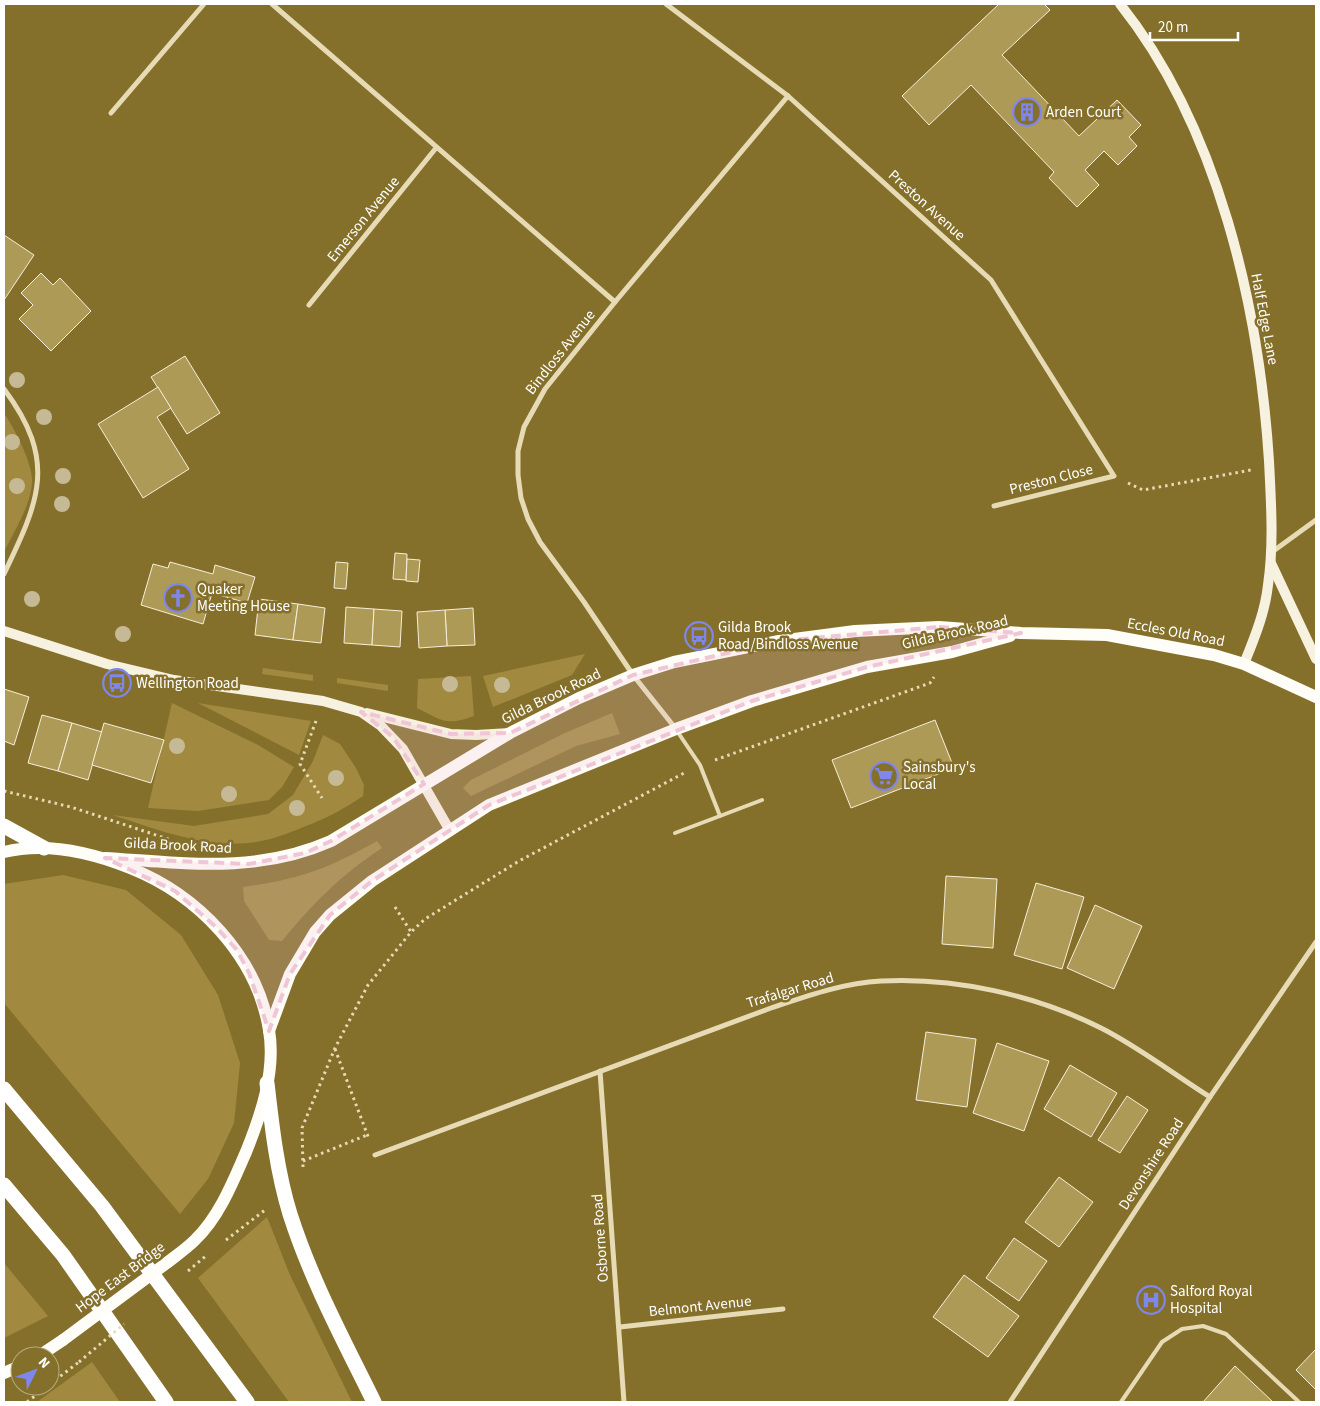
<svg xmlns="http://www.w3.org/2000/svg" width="1320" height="1406" font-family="'Source Sans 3',sans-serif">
	<rect width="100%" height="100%" fill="#85702b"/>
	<g fill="#a18940">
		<path d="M4,413C14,428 32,462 32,480C32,504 14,531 4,552Z"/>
		<polygon points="585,654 572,675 493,707 483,676"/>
		<polygon points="263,668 313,675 313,681 262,674"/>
		<path d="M471,676L474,716C447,726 442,721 417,708L418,679Z"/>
		<polygon points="337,678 388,685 388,691 337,683"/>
		<polygon points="172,703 258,745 294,767 282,787 269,800 198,811 148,808"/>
		<polygon points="198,703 311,721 299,755"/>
		<polygon points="612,713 620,734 576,746 471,796 463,788 471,780 565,733"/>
		<path d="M323,735L340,744L356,768L364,785L363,796C344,809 327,818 306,826C293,831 280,837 266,840C215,852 160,831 113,815L194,826L268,814L293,795L313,761Z"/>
		<path d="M377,841L382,848C341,875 313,903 282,941L269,940L244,901L243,887C300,879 328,869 377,841Z"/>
		<polygon points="63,875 126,890 181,935 218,995 240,1063 234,1123 208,1179 180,1214 4,1003 4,884"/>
		<polygon points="267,1217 290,1275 352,1402 289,1402 198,1278"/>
		<polygon points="4,1263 48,1316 4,1338"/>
		<polygon points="92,1362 120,1402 37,1402"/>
	</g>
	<g fill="#ae9a57" stroke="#f6efd9">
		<polygon points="999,4 1044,4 1050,10 1002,55 1079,136 1117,100 1141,125 1129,137 1137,146 1118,165 1104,151 1085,170 1099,185 1077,207 1049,178 1054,172 971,85 929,125 902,96"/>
		<polygon points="4,235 34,255 4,300"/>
		<polygon points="41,273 53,285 60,278 91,311 51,351 19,319 33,305 21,293"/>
		<polygon points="185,356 220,413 187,434 151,377"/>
		<polygon points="158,387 171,408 157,417 189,469 143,498 98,424"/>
		<polygon points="395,553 407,554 406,580 393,579"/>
		<polygon points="407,559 420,560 418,582 406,581"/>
		<polygon points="170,562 213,574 215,565 255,577 247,603 212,593 203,624 141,605 153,564 168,568"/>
		<polygon points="336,562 348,563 346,589 334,588"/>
		<polygon points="259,599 298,604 293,640 255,635"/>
		<polygon points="298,604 325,608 321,643 293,640"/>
		<polygon points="346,607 374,609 372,645 344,643"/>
		<polygon points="473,608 475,645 447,646 445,610"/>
		<polygon points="374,609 402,611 400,647 372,645"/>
		<polygon points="445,610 447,646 419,648 417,612"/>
		<polygon points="4,689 29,697 14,745 4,741"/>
		<polygon points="42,715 72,723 58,771 28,763"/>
		<polygon points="935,720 954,768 851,808 832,760"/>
		<polygon points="72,723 102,732 88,780 58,771"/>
		<polygon points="104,723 164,740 151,783 92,765"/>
		<polygon points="946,876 997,879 993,948 942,944"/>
		<polygon points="1036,883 1084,897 1062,969 1014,955"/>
		<polygon points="1095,905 1142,926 1114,989 1067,968"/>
		<polygon points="926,1032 976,1039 967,1107 916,1100"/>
		<polygon points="997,1043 1049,1061 1024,1131 973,1113"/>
		<polygon points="1070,1065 1117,1093 1091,1137 1044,1109"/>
		<polygon points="1127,1096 1148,1110 1120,1153 1098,1140"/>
		<polygon points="1059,1177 1093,1202 1059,1247 1025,1222"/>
		<polygon points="1014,1238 1047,1261 1019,1301 986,1278"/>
		<polygon points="964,1275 1019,1316 988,1357 933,1317"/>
		<polygon points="1316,1349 1316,1390 1296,1370"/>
		<polygon points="1235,1366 1273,1402 1203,1402"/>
	</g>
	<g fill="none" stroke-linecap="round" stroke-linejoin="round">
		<g stroke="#e7dbb6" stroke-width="3" stroke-dasharray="2.5 4" stroke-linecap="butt">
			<polyline points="1128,483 1143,490 1251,470"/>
			<polyline points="316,721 300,764 322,798"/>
			<polyline points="715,760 930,683 934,677"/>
			<polyline points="4,791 71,807 171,840"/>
			<polyline points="395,907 411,932"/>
			<polyline points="335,1049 369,1139"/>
			<polyline points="303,1161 367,1135"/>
			<polyline points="303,1167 302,1128 335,1048 368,985 411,932 425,919 519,861 686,772"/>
			<polyline points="226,1240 265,1210"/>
			<polyline points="50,1384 79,1362"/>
			<polyline points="27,1402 48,1386"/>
		</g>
		<g stroke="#e7dbb6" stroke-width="4">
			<polyline points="677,731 700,765 720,816 762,800"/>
			<polyline points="675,833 720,816"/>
			<polyline points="1121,1402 1162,1342 1182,1329 1203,1326 1226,1334 1299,1402"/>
		</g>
		<g stroke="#e7dbb6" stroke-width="5">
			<polyline points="272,4 615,302"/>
			<polyline points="666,4 788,96 991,280 1114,476 994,506"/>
			<polyline points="111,113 204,4"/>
			<polyline points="309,305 436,148"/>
			<path d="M4,389C58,461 39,501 4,574"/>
			<polyline points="1272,552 1316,520"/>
			<polyline points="676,729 633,675 584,602 540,542 528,519 521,498 518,475 518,451 524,427 545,389 615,302 788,96"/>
			<polyline points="600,1071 624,1402"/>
			<path d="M375,1155L771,1008C807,996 843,983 881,981C955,977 1035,995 1101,1028C1137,1046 1175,1075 1210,1097"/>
			<polyline points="620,1327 783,1309"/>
			<polyline points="1010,1402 1210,1097 1316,942"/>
		</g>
		<g stroke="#f7f1df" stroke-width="10">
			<path d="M1120,4C1218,127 1259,306 1269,461C1271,502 1274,544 1268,585C1265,613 1254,639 1244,664"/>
			<polyline points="1271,563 1316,659"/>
			<polyline points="4,631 107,664 174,680 323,701 361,712 381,726 403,749 449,829"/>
			<polyline points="367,713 451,734 476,735 510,733"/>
		</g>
		<g stroke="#fefdf7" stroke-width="12">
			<path d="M4,852C46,842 90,852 130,868C198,895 257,956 269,1030C276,1071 261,1115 246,1152C233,1182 219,1217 195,1240C187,1248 177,1255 168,1262"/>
			<path d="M105,858C184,863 257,874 331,841L510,733L579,698L633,675L674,662L779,641L855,631L939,627L1021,633L1107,635L1214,655L1244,664L1316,697"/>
			<polyline points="269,1031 290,974 315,932 330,915 372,881 489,805 676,729 752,701 867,667 952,652 1010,636"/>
			<polyline points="39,1356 63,1340"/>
			<polyline points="4,1373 20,1366"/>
		</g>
		<g stroke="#fff" stroke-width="15">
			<polyline points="4,826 44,848"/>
			<path d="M267,1083C272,1127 277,1172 290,1214C311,1280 344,1341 374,1402"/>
			<polyline points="4,1089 102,1206 247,1402"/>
			<polyline points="4,1185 63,1255 166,1402"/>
		</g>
		<g stroke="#e7dbb6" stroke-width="3" stroke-dasharray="2.5 4" stroke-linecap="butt">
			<polyline points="188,1271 207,1255"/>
			<polyline points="79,1362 124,1324"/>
		</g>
		<polyline stroke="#fefdf7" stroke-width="12" points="63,1340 168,1262"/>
	</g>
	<g fill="#c5ba95">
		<circle cx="17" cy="380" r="8"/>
		<circle cx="44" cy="417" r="8"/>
		<circle cx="12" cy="442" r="8"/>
		<circle cx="63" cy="476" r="8"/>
		<circle cx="17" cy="486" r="8"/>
		<circle cx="62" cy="504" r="8"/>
		<circle cx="32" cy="599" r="8"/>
		<circle cx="123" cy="634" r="8"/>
		<circle cx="450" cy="684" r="8"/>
		<circle cx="502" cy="685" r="8"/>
		<circle cx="177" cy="746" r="8"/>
		<circle cx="336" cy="778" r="8"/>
		<circle cx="229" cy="794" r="8"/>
		<circle cx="297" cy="808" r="8"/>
	</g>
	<path fill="#f0c5d6" fill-opacity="0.2" stroke="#f0c5d6" stroke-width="4" stroke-dasharray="10 6" stroke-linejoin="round" d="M939,627L1021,633L867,667L752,701L489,805L372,881L330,915L290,974L269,1031L249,973L237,950L217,928L175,891L105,858L249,864L305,853L331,841L424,784L393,737L361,712L451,734L510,733L633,675L779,641Z"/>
	<defs>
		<symbol id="building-ring" viewBox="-11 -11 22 22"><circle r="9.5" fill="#85702b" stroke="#7e87ed" stroke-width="1.5"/><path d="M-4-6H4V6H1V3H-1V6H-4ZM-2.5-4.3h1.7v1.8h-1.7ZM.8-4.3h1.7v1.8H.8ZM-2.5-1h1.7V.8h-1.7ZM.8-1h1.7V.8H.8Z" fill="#7e87ed"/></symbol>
		<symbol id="church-ring" viewBox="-11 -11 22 22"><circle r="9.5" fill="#85702b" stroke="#7e87ed" stroke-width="1.5"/><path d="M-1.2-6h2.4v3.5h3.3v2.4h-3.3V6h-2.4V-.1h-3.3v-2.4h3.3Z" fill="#7e87ed"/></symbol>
		<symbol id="bus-ring" viewBox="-11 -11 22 22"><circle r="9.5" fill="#85702b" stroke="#7e87ed" stroke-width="1.5"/><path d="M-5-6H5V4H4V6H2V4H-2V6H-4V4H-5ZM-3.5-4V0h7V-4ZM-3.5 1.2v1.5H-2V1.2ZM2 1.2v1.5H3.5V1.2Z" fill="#7e87ed"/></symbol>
		<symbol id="supermarket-ring" viewBox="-11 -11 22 22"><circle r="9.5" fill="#85702b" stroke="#7e87ed" stroke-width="1.5"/><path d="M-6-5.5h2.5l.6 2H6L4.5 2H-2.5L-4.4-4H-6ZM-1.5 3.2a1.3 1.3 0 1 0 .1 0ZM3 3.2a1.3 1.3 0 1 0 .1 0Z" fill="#7e87ed"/></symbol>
		<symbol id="hospital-ring" viewBox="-11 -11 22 22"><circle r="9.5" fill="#85702b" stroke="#7e87ed" stroke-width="1.5"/><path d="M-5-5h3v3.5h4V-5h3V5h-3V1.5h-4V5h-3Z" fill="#7e87ed"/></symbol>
	</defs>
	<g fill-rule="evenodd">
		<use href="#building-ring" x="1011" y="96" width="32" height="32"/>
		<use href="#church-ring" x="162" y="582" width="32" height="32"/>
		<use href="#bus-ring" x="683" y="620" width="32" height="32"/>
		<use href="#bus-ring" x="101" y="667" width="32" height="32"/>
		<use href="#supermarket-ring" x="868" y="760" width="32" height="32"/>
		<use href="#hospital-ring" x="1135" y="1284" width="32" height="32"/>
	</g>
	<g text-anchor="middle" stroke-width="5" stroke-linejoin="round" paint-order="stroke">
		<g font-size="15" fill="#fff" stroke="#85702b" text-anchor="start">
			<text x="1046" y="117">Arden Court</text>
			<text x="197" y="594">Quaker<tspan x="197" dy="17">Meeting House</tspan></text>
			<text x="718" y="632">Gilda Brook<tspan x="718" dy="17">Road/Bindloss Avenue</tspan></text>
			<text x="136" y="688">Wellington Road</text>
			<text x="903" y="772">Sainsbury's<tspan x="903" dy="17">Local</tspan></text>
			<text x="1170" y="1296">Salford Royal<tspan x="1170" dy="17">Hospital</tspan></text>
		</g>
		<g font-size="15" fill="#fff" stroke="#85702b">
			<text transform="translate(927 205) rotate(42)" y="5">Preston Avenue</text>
			<text transform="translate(363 219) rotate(-51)" y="5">Emerson Avenue</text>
			<text transform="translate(1265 319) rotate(79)" y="5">Half Edge Lane</text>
			<text transform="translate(560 352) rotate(-52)" y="5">Bindloss Avenue</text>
			<text transform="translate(1051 479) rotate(-14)" y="5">Preston Close</text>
			<text transform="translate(955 632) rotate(-13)" y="5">Gilda Brook Road</text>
			<text transform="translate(1176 632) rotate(11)" y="5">Eccles Old Road</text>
			<text transform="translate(551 696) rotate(-26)" y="5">Gilda Brook Road</text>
			<text transform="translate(178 845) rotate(3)" y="5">Gilda Brook Road</text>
			<text transform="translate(790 990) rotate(-17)" y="5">Trafalgar Road</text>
			<text transform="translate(1151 1164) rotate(-57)" y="5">Devonshire Road</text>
			<text transform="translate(600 1238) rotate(-94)" y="5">Osborne Road</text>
			<text transform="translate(120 1277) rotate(-37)" y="5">Hope East Bridge</text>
			<text transform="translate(700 1306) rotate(-6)" y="5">Belmont Avenue</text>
		</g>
	</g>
	<rect width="1320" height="1406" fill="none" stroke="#ffffff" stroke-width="10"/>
	<g transform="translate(35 1371) rotate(48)"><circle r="24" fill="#85702b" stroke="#b6a980"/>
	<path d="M0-4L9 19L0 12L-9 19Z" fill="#7e87ed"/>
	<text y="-8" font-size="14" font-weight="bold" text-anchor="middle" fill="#ffffff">N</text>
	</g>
	<path d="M1150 32v8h88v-8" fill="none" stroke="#ffffff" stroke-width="2.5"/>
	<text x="1158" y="32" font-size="15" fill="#ffffff" stroke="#85702b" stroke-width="4" paint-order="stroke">20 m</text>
</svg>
